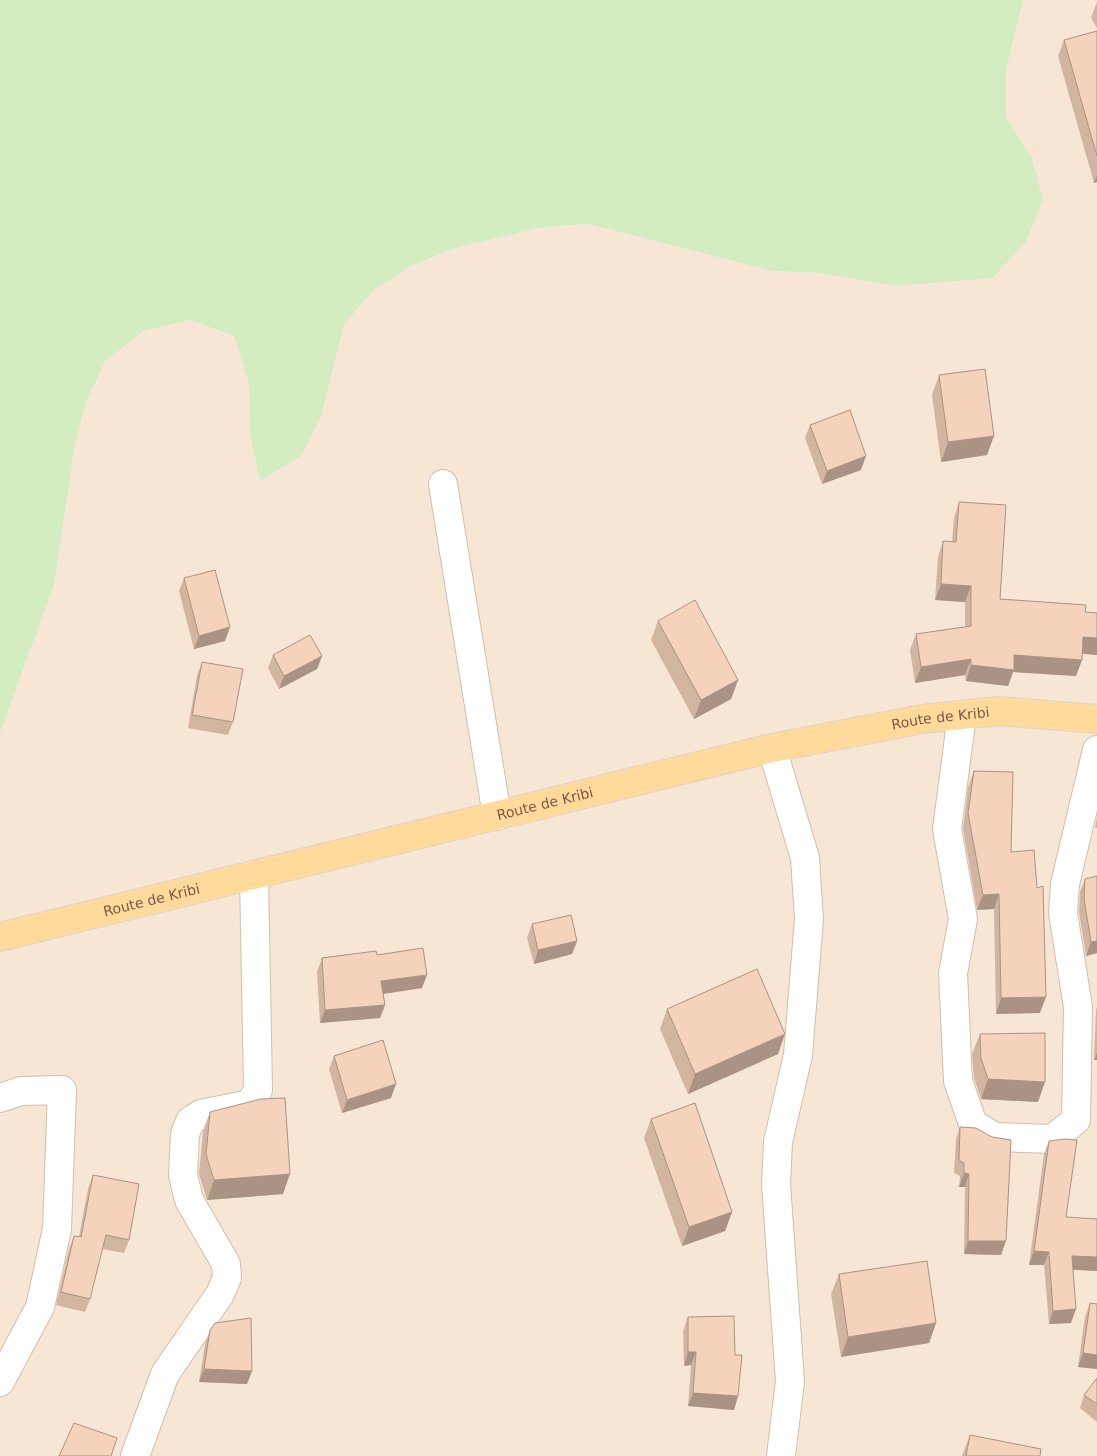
<svg xmlns="http://www.w3.org/2000/svg" width="1097" height="1456" font-family="'DejaVu Sans',sans-serif">
	<rect width="100%" height="100%" fill="#fdf4e5"/>
	<polygon fill="#f6e6d3" points="1023,0 1097,0 1097,1456 0,1456 0,733 54,585 75,445 86,402 106,360 144,331 190,320 234,336 249,384 250,434 260,480 322,413 344,324 374,290 413,265 456,248 543,227 589,224 772,271 820,273 1031,156 1006,117 1006,70"/>
	<polygon fill="#d3ecc2" points="0,0 1023,0 1006,70 1006,117 1031,156 1043,200 1025,243 992,278 897,286 820,273 772,271 589,224 543,227 456,248 413,265 374,290 344,324 322,413 301,456 260,481 250,434 249,384 234,336 190,320 144,331 106,360 86,402 75,445 54,585 0,733"/>
	<g fill="none" stroke-linecap="round" stroke-linejoin="round">
		<defs>
			<g id="minor">
				<polyline points="443,484 497,816"/>
				<polyline points="962,715 947,829 963,919 953,973 958,1081 973,1124 995,1137 1052,1139 1076,1120 1078,1007 1063,913 1065,884 1097,750"/>
				<polyline points="772,748 805,858 809,919 798,1055 778,1142 776,1184 790,1381 781,1456"/>
				<polyline points="0,1098 21,1091 62,1090 57,1229 40,1307 0,1382"/>
				<polyline points="135,1456 165,1374 220,1294 227,1278 226,1264 189,1200 183,1175 185,1134 190,1121 201,1114 250,1104 258,1090 254,875"/>
			</g>
			<g id="primary">
				<path id="s1" d="M0,937L772,748L922,719L999,711L1097,719"/>
			</g>
		</defs>
		<use href="#minor" stroke="#d2bead" stroke-width="30"/>
		<use href="#primary" stroke="#dcd4cf" stroke-width="30"/>
		<use href="#minor" stroke="#fff" stroke-width="28"/>
		<use href="#primary" stroke="#ffda9a" stroke-width="28"/>
	</g>
	<g fill="#d2b5a1">
		<polygon points="1097,2 1097,28 1091,18"/>
		<polygon points="1097,31 1097,182 1094,183 1058,56 1064,40"/>
		<polygon points="939,375 987,455 941,462 932,395"/>
		<polygon points="810,425 861,470 822,484 805,438"/>
		<polygon points="959,502 1000,599 1085,612 1097,613 1097,655 1082,654 1082,660 1076,676 1013,672 1008,686 966,681 965,675 915,683 910,650 916,634 965,627 965,602 935,600 938,557 943,541 952,542 954,518"/>
		<polygon points="184,578 225,641 194,649 179,591"/>
		<polygon points="658,621 738,680 731,699 694,719 651,640"/>
		<polygon points="273,655 322,656 317,669 279,689 268,668"/>
		<polygon points="202,662 233,722 228,735 188,728 197,676"/>
		<polygon points="974,771 1011,852 1040,1013 996,1014 994,909 977,910 963,829 968,787"/>
		<polygon points="1097,817 1097,828 1095,828"/>
		<polygon points="1085,879 1097,953 1086,956 1079,912 1080,892"/>
		<polygon points="532,924 577,941 572,954 534,964 527,938"/>
		<polygon points="377,955 422,988 383,994 385,1005 380,1018 320,1023 317,972 322,958"/>
		<polygon points="1097,1007 1097,1060 1094,1060 1096,1010"/>
		<polygon points="667,1009 778,1054 688,1094 660,1029"/>
		<polygon points="980,1034 1038,1102 981,1099 974,1078 972,1054"/>
		<polygon points="334,1056 391,1098 342,1113 329,1069"/>
		<polygon points="210,1112 283,1194 207,1200 199,1174 203,1131"/>
		<polygon points="651,1119 732,1212 725,1231 682,1246 644,1138"/>
		<polygon points="960,1127 1001,1255 964,1254 965,1187 959,1187 960,1176 954,1173 956,1140"/>
		<polygon points="1049,1141 1066,1217 1097,1219 1097,1271 1073,1270 1071,1323 1049,1324 1044,1265 1029,1265 1044,1154"/>
		<polygon points="93,1175 129,1240 124,1253 102,1249 90,1299 85,1312 56,1305 69,1249 74,1236 79,1237 88,1189"/>
		<polygon points="839,1274 936,1323 929,1343 841,1357 831,1294"/>
		<polygon points="1090,1303 1097,1304 1097,1369 1078,1367 1085,1317"/>
		<polygon points="688,1317 735,1355 738,1396 734,1410 688,1406 691,1365 684,1366 683,1331"/>
		<polygon points="210,1330 252,1371 247,1384 199,1382 205,1344"/>
		<polygon points="1097,1378 1097,1422 1080,1408 1084,1395"/>
		<polygon points="970,1435 1040,1456 962,1456"/>
	</g>
	<g fill="#ab9383">
		<polygon points="1097,175 1097,182 1094,183"/>
		<polygon points="994,436 987,455 941,462 948,442"/>
		<polygon points="866,456 861,470 822,484 827,471"/>
		<polygon points="941,584 971,586 965,602 935,600"/>
		<polygon points="230,627 225,641 194,649 199,636"/>
		<polygon points="1083,637 1097,638 1097,655 1078,653"/>
		<polygon points="1014,655 1082,660 1076,676 1013,672 1008,686 966,681 971,665"/>
		<polygon points="322,656 317,669 279,689 284,676"/>
		<polygon points="971,659 965,675 915,683 921,667"/>
		<polygon points="738,680 731,699 694,719 701,700"/>
		<polygon points="999,894 994,909 977,910 983,895"/>
		<polygon points="577,941 572,954 534,964 538,950"/>
		<polygon points="1097,941 1097,953 1086,956 1091,942"/>
		<polygon points="427,975 422,988 376,995 381,981"/>
		<polygon points="1046,997 1040,1013 996,1014 1001,998"/>
		<polygon points="385,1005 380,1018 320,1023 325,1010"/>
		<polygon points="785,1034 778,1054 688,1094 695,1074"/>
		<polygon points="1097,1053 1097,1060 1094,1060"/>
		<polygon points="988,1079 1045,1082 1038,1102 981,1099"/>
		<polygon points="396,1084 391,1098 342,1113 347,1100"/>
		<polygon points="964,1173 969,1174 965,1187 959,1187"/>
		<polygon points="290,1174 283,1194 207,1200 214,1180"/>
		<polygon points="732,1212 725,1231 682,1246 689,1227"/>
		<polygon points="968,1241 1006,1241 1001,1255 964,1254"/>
		<polygon points="1034,1251 1049,1252 1044,1265 1029,1265"/>
		<polygon points="1072,1256 1097,1257 1097,1271 1067,1269"/>
		<polygon points="1076,1309 1071,1323 1049,1324 1053,1311"/>
		<polygon points="936,1323 929,1343 841,1357 848,1337"/>
		<polygon points="688,1352 696,1352 691,1365 684,1366"/>
		<polygon points="1083,1353 1097,1355 1097,1369 1078,1367"/>
		<polygon points="204,1369 252,1371 247,1384 199,1382"/>
		<polygon points="693,1393 738,1396 734,1410 688,1406"/>
	</g>
	<g fill="#f4d2bb" stroke="#ab9383">
		<polygon points="1097,31 1097,156 1064,40"/>
		<polygon points="985,369 994,436 948,442 939,375"/>
		<polygon points="850,410 866,456 827,471 810,425"/>
		<polygon points="959,502 1006,505 1000,599 1086,605 1085,612 1097,613 1097,638 1083,637 1082,660 1014,655 1014,670 971,665 971,659 921,667 916,634 971,626 971,586 941,584 943,541 956,542"/>
		<polygon points="215,570 230,627 199,636 184,578"/>
		<polygon points="695,600 738,680 701,700 658,621"/>
		<polygon points="310,635 322,656 284,676 273,655"/>
		<polygon points="202,662 243,669 233,722 192,715"/>
		<polygon points="974,771 1013,772 1011,852 1034,850 1037,888 1043,886 1046,997 1001,998 999,894 983,895 968,813"/>
		<polygon points="1097,876 1097,941 1091,942 1084,899 1085,879"/>
		<polygon points="571,915 577,941 538,950 532,924"/>
		<polygon points="423,948 427,975 381,981 385,1005 325,1010 322,958 376,951 377,955"/>
		<polygon points="757,969 785,1034 695,1074 667,1009"/>
		<polygon points="1045,1033 1045,1082 988,1079 981,1058 980,1034"/>
		<polygon points="383,1040 396,1084 347,1100 334,1056"/>
		<polygon points="285,1098 290,1174 214,1180 206,1154 210,1112 261,1099"/>
		<polygon points="695,1103 732,1212 689,1227 651,1119"/>
		<polygon points="960,1127 976,1128 992,1137 1011,1140 1006,1241 968,1241 969,1174 964,1173 964,1163 959,1160"/>
		<polygon points="1065,1139 1077,1140 1066,1217 1097,1219 1097,1257 1072,1256 1076,1309 1053,1311 1049,1252 1034,1251 1049,1141"/>
		<polygon points="93,1175 139,1184 129,1240 106,1235 90,1299 61,1292 74,1236 81,1237"/>
		<polygon points="927,1261 936,1323 848,1337 839,1274"/>
		<polygon points="1090,1303 1097,1304 1097,1355 1083,1353"/>
		<polygon points="734,1316 735,1355 742,1355 738,1396 693,1393 696,1352 688,1352 688,1317"/>
		<polygon points="251,1318 252,1371 204,1369 210,1330 215,1323"/>
		<polygon points="1097,1378 1097,1404 1084,1395"/>
		<polygon points="74,1423 117,1438 111,1456 59,1456"/>
		<polygon points="970,1435 1041,1449 1040,1456 966,1456"/>
	</g>
	<g text-anchor="middle" stroke-width="4" stroke-linejoin="round" paint-order="stroke">
		<g font-size="14" fill="#785a48" stroke="#fff8ec">
			<text dy="5" stroke="none"><textPath href="#s1" startOffset="966">Route de Kribi</textPath></text>
			<text dy="5" stroke="none"><textPath href="#s1" startOffset="561">Route de Kribi</textPath></text>
			<text dy="5" stroke="none"><textPath href="#s1" startOffset="156">Route de Kribi</textPath></text>
		</g>
	</g>
</svg>
